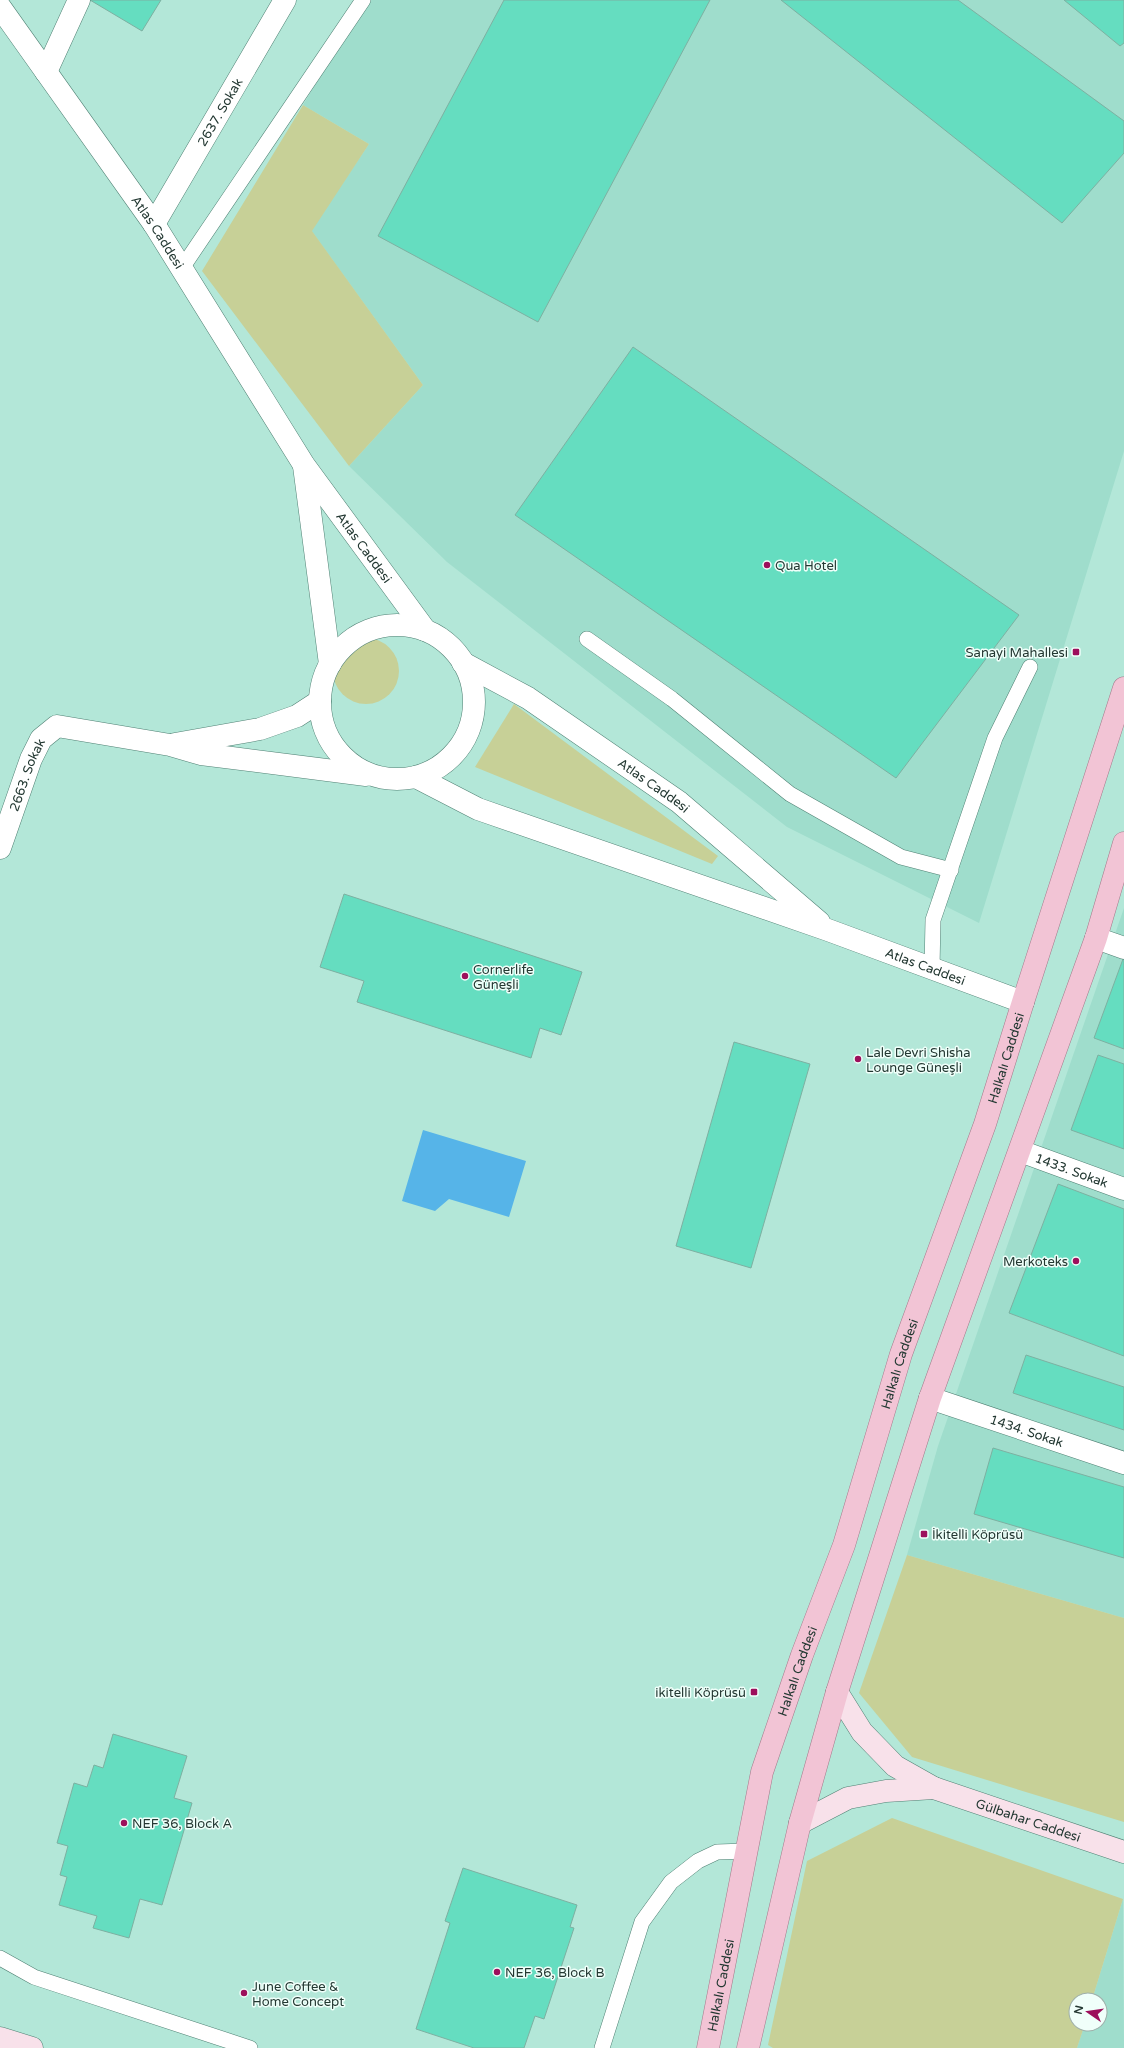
<svg xmlns="http://www.w3.org/2000/svg" width="1124" height="2048" font-family="'Varela Round',sans-serif">
	<rect width="100%" height="100%" fill="#b3e7d8"/>
	<g fill="#9fddcc">
		<polygon points="367,0 1124,0 1124,451 979,923 787,827 447,562 349,466 423,385 311,230 369,144 303,105"/>
		<polygon points="1124,908 1124,1618 907,1555 938,1446"/>
		<polygon points="1123,1899 1124,2048 1077,2048 1085,2024 1100,2024 1100,2000 1092,2000"/>
	</g>
	<g fill="#c7d097">
		<polygon points="303,105 369,144 312,231 423,385 349,466 202,271"/>
		<circle cx="366" cy="671" r="33"/>
		<polygon points="514,704 718,856 712,864 475,767"/>
		<polygon points="907,1555 1124,1618 1124,1822 912,1757 859,1693"/>
		<polygon points="892,1818 1123,1899 1092,2000 1076,2000 1076,2024 1085,2024 1077,2048 773,2048 768,2045 807,1861"/>
	</g>
	<polygon fill="#56b4e8" points="423,1130 526,1161 509,1217 449,1199 435,1211 402,1201"/>
	<g fill="#65ddc0" stroke="#7db0a1">
		<polygon points="90,0 161,0 142,31"/>
		<polygon points="504,0 710,0 538,322 378,236"/>
		<polygon points="781,0 958,0 1124,121 1124,153 1062,223"/>
		<polygon points="1064,0 1124,0 1124,43 1120,46"/>
		<polygon points="633,347 1019,615 896,778 515,515"/>
		<polygon points="344,894 582,972 561,1035 540,1028 531,1058 357,1002 364,981 320,967"/>
		<polygon points="1123,959 1124,959 1124,1049 1094,1038"/>
		<polygon points="734,1042 810,1064 751,1268 676,1246"/>
		<polygon points="1098,1055 1124,1064 1124,1149 1071,1130"/>
		<polygon points="1058,1184 1124,1209 1124,1356 1009,1313"/>
		<polygon points="1026,1355 1124,1387 1124,1430 1013,1393"/>
		<polygon points="993,1448 1124,1487 1124,1558 974,1514"/>
		<polygon points="113,1734 187,1756 174,1798 192,1803 162,1905 140,1899 129,1938 93,1928 97,1916 59,1905 67,1877 60,1875 68,1846 57,1843 74,1783 87,1787 94,1765 103,1768"/>
		<polygon points="463,1868 577,1905 570,1927 574,1928 544,2019 535,2016 524,2048 474,2048 416,2029 450,1923 445,1921"/>
	</g>
	<g fill="none" stroke-linecap="round" stroke-linejoin="round">
		<defs>
			<g id="lane">
				<polyline points="182,268 363,0"/>
				<polyline points="587,639 672,699 790,794 901,857 951,870"/>
				<polyline points="932,968 933,920 995,738 1030,667"/>
				<polyline points="0,1958 34,1977 250,2048"/>
				<polyline points="602,2048 642,1922 671,1882 698,1861 717,1852 746,1851"/>
			</g>
			<g id="street">
				<path id="s1" d="M0,7L154,224L304,465L425,630"/>
				<polyline points="46,72 79,0"/>
				<path id="s2" d="M154,224L285,0"/>
				<polyline points="304,466 330,664"/>
				<circle cx="397" cy="702" r="77"/>
				<path id="s3" d="M463,663L528,698L679,802L819,922"/>
				<polyline points="175,744 260,729 297,716 320,701"/>
				<path id="s4" d="M416,777L478,809L828,930L1023,1002"/>
				<path id="s5" d="M0,848L31,759L41,739L57,726L170,745L201,754L366,775"/>
				<polyline points="1096,938 1124,948"/>
				<path id="s6" d="M1020,1151L1124,1189"/>
				<path id="s7" d="M930,1398L1124,1463"/>
			</g>
			<g id="secondary">
				<path id="s8" d="M837,1692L862,1732L895,1766L934,1788L1124,1852"/>
				<polyline points="800,1823 848,1798 886,1791 934,1788"/>
				<polyline points="0,2038 32,2048"/>
			</g>
			<g id="primary">
				<path id="s9" d="M708,2048L762,1772L802,1655L844,1545L901,1354L985,1124L1023,1002L1124,688"/>
				<polyline points="748,2048 800,1823 837,1692 930,1398 1096,938 1124,843"/>
			</g>
		</defs>
		<use href="#lane" stroke="#508174" stroke-width="16"/>
		<use href="#street" stroke="#508174" stroke-width="23"/>
		<use href="#secondary" stroke="#508174" stroke-width="23"/>
		<use href="#primary" stroke="#a4798a" stroke-width="23"/>
		<use href="#lane" stroke="#fff" stroke-width="15"/>
		<use href="#street" stroke="#fff" stroke-width="22"/>
		<use href="#secondary" stroke="#f8e1ea" stroke-width="22"/>
		<use href="#primary" stroke="#f2c4d5" stroke-width="22"/>
	</g>
	<g fill="#9d0f5c" stroke="#f0fffa" stroke-width="1.5">
		<circle cx="767" cy="565" r="4"/>
		<rect x="1072" y="648" width="8" height="8" rx="2"/>
		<circle cx="465" cy="976" r="4"/>
		<circle cx="858" cy="1059" r="4"/>
		<circle cx="1076" cy="1261" r="4"/>
		<rect x="920" y="1530" width="8" height="8" rx="2"/>
		<rect x="750" y="1688" width="8" height="8" rx="2"/>
		<circle cx="124" cy="1823" r="4"/>
		<circle cx="497" cy="1972" r="4"/>
		<circle cx="244" cy="1993" r="4"/>
	</g>
	<g text-anchor="middle" stroke-width="3" stroke-linejoin="round" paint-order="stroke">
		<g font-size="13" fill="#233832" stroke="#f0fffa">
			<text dy="5" stroke="none"><textPath href="#s2" startOffset="130">2637. Sokak</textPath></text>
			<text dy="5" stroke="none"><textPath href="#s1" startOffset="275">Atlas Caddesi</textPath></text>
			<text dy="5" stroke="none"><textPath href="#s1" startOffset="652">Atlas Caddesi</textPath></text>
			<text dy="5" stroke="none"><textPath href="#s5" startOffset="78">2663. Sokak</textPath></text>
			<text dy="5" stroke="none"><textPath href="#s3" startOffset="227">Atlas Caddesi</textPath></text>
			<text dy="5" stroke="none"><textPath href="#s4" startOffset="544">Atlas Caddesi</textPath></text>
			<text dy="5" stroke="none"><textPath href="#s9" startOffset="1036">Halkalı Caddesi</textPath></text>
			<text dy="5" stroke="none"><textPath href="#s6" startOffset="55">1433. Sokak</textPath></text>
			<text dy="5" stroke="none"><textPath href="#s9" startOffset="712">Halkalı Caddesi</textPath></text>
			<text dy="5" stroke="none"><textPath href="#s7" startOffset="102">1434. Sokak</textPath></text>
			<text dy="5" stroke="none"><textPath href="#s9" startOffset="388">Halkalı Caddesi</textPath></text>
			<text dy="5" stroke="none"><textPath href="#s8" startOffset="239">Gülbahar Caddesi</textPath></text>
			<text dy="5" stroke="none"><textPath href="#s9" startOffset="64">Halkalı Caddesi</textPath></text>
		</g>
		<g font-size="13" fill="#233832" stroke="#f0fffa" text-anchor="start">
			<text x="775" y="570">Qua Hotel</text>
			<text x="1068" y="657" text-anchor="end">Sanayi Mahallesi</text>
			<text x="473" y="974">Cornerlife<tspan x="473" dy="15">Güneşli</tspan></text>
			<text x="866" y="1057">Lale Devri Shisha<tspan x="866" dy="15">Lounge Güneşli</tspan></text>
			<text x="1068" y="1266" text-anchor="end">Merkoteks</text>
			<text x="932" y="1539">İkitelli Köprüsü</text>
			<text x="746" y="1697" text-anchor="end">ikitelli Köprüsü</text>
			<text x="132" y="1828">NEF 36, Block A</text>
			<text x="505" y="1977">NEF 36, Block B</text>
			<text x="252" y="1991">June Coffee &amp;<tspan x="252" dy="15">Home Concept</tspan></text>
		</g>
	</g>
	<g transform="translate(1088 2012) rotate(283)"><circle r="19" fill="#f0fffa" stroke="#9eafaa"/>
	<path d="M0-3L7 15L0 10L-7 15Z" fill="#9d0f5c"/>
	<text y="-6" font-size="11" font-weight="bold" text-anchor="middle" fill="#233832">N</text>
	</g>
</svg>
